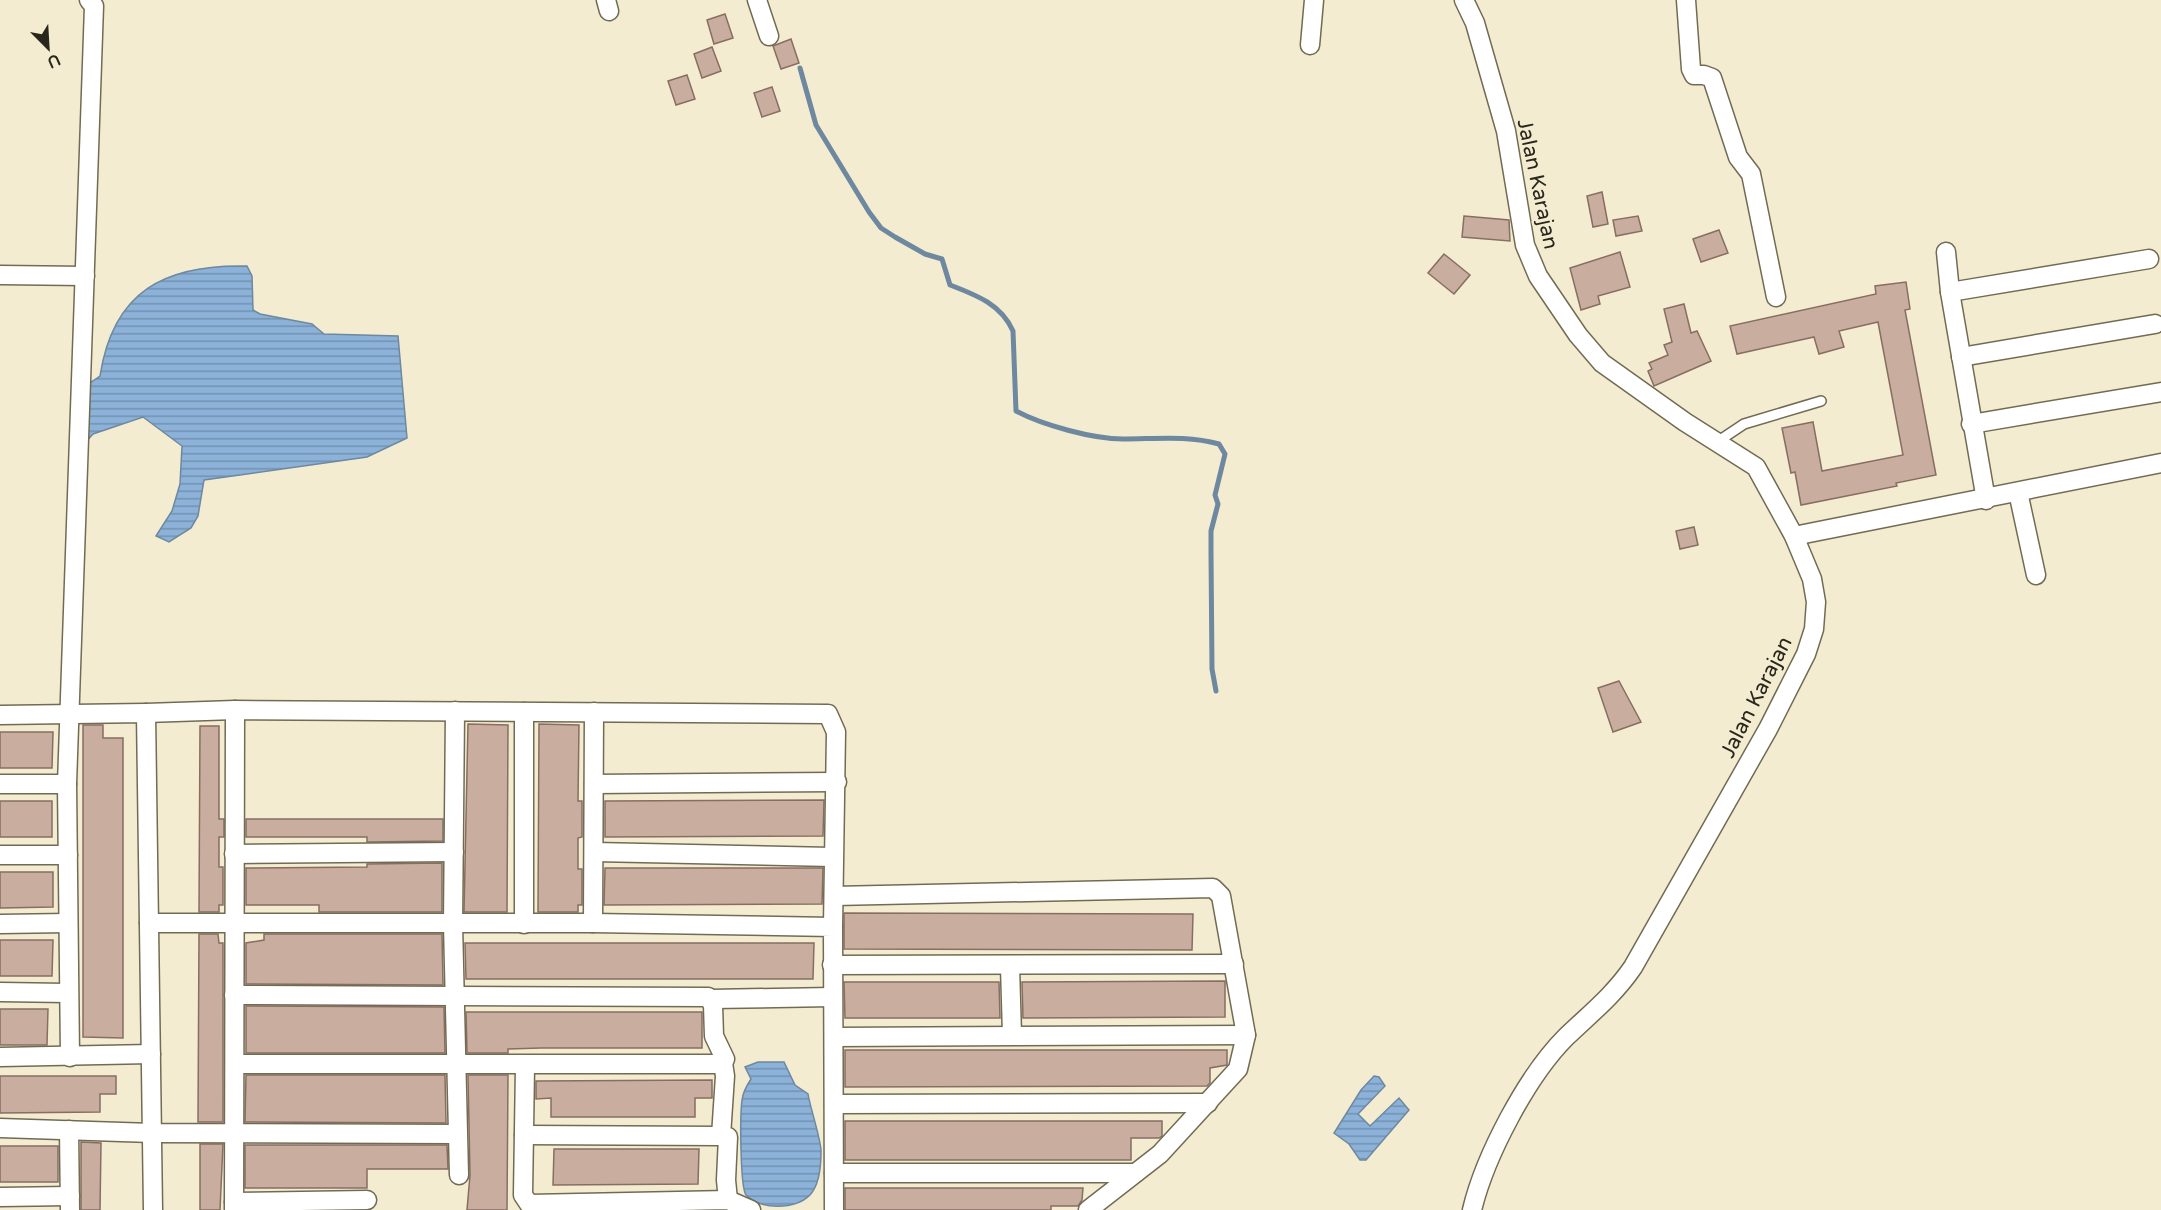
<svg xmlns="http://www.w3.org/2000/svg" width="2161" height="1210" font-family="'Varela Round',sans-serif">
	<defs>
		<pattern id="water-rules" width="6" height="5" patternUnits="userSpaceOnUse" patternTransform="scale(1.5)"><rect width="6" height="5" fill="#8cb2d9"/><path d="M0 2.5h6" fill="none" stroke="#7291af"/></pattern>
	</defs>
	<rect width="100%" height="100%" fill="#f3ecd1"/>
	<g fill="url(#water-rules)" stroke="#6e88a0" stroke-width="1.5">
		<path d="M247,266L252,276L253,310L260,314L312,324L324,334L398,336L407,438L367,457L204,480L198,516L191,528L169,542L156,536L172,511L180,484L182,446L143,417L93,434L82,446L75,442L89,403L90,383L100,376C113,291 165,264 247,266Z"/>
		<path d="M758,1062H784L795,1085L808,1094C810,1107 822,1143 821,1152C821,1165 820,1184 810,1195C795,1210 761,1210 746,1195C740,1186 740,1114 742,1100C743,1092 747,1085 751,1079L745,1067Z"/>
		<polygon points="1374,1076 1379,1077 1385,1086 1358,1114 1370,1126 1399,1098 1409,1110 1366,1160 1360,1160 1349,1144 1334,1133 1361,1090"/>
	</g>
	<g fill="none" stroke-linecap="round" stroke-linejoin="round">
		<path stroke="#6e88a0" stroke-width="5" d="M800,68L816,125L869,212L881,228L895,237L925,254L942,259L950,285C976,295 1001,304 1013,331L1016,411C1042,425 1093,439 1123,439C1156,439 1187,435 1219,444L1225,454L1215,495L1218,504L1211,531V553L1212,669L1216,691"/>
	</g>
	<g fill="#c9aea0" stroke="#876e62" stroke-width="1.5">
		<polygon points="725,14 733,38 714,44 707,20"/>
		<polygon points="791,39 799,63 781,69 773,46"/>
		<polygon points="712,47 721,71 702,78 694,54"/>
		<polygon points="687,75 695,99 676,105 668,81"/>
		<polygon points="772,87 780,111 762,117 754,93"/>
		<polygon points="1602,192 1608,224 1593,227 1587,196"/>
		<polygon points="1464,216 1509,220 1510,241 1462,237"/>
		<polygon points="1638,216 1642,231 1616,236 1613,220"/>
		<polygon points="1719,230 1728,253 1701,262 1693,239"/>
		<polygon points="1620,252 1630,287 1598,296 1600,304 1581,310 1570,268"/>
		<polygon points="1444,254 1470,275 1454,294 1428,273"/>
		<polygon points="1906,282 1910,309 1905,310 1936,475 1896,483 1897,486 1801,505 1795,472 1791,473 1782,428 1813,422 1822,471 1903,455 1878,322 1839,331 1844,347 1819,354 1814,337 1737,354 1730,326 1876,294 1875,286"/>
		<polygon points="1684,304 1691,333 1697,331 1711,361 1654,386 1648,371 1652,369 1649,363 1668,355 1664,345 1672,342 1664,309"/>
		<polygon points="1694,527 1698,545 1680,549 1676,531"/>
		<polygon points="1619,681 1641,722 1613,732 1598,688"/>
		<polygon points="468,724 508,725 507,912 464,912"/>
		<polygon points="539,724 579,725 578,801 582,801 582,837 578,838 578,869 582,869 582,905 578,905 578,912 538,912"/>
		<polygon points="83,725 103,725 103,738 123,738 123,1038 83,1037"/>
		<polygon points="200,726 219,726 219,819 224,819 224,837 219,837 219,867 223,867 223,905 219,905 219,912 199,912"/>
		<polygon points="0,732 53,732 52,768 0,768"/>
		<polygon points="824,800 823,836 605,837 605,801"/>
		<rect x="0" y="801" width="52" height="36"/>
		<polygon points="246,819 443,819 443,841 367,842 367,837 246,837"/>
		<polygon points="442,863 442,912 319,912 319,905 246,905 246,868 367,867 367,864"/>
		<polygon points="605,868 823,868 822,904 604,905"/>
		<polygon points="0,872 53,872 53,907 0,908"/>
		<polygon points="844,913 1193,914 1192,950 844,949"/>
		<polygon points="199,934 218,934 219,943 223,943 223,1122 198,1122"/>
		<polygon points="264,934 442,934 443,985 246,984 246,943 264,940"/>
		<polygon points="0,940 53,940 52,976 0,976"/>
		<polygon points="465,943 814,943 813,979 466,979"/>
		<polygon points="1225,981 1225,1017 1023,1018 1022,982"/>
		<polygon points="844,982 999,982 1000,1018 845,1018"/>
		<polygon points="246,1006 444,1007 445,1053 246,1053"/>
		<polygon points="0,1009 48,1009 47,1045 0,1045"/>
		<polygon points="466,1012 702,1012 702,1048 541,1048 508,1049 508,1053 467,1053"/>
		<polygon points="845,1050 1227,1050 1227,1065 1210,1068 1210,1083 1207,1086 845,1087"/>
		<polygon points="246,1075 445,1075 446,1123 245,1122"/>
		<polygon points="468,1075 508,1075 507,1210 467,1210 470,1175"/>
		<polygon points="0,1076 116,1076 116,1094 100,1094 100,1112 0,1113"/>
		<polygon points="712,1080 712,1098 695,1098 695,1117 551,1117 551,1098 536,1099 536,1081"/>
		<polygon points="845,1121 1162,1121 1162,1136 1159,1138 1131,1138 1131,1160 845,1160"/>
		<polygon points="81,1142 101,1143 100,1210 81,1210"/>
		<polygon points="200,1144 223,1144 220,1210 200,1210"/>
		<polygon points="245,1145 447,1145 448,1169 367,1169 367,1188 245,1188"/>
		<rect x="0" y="1146" width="58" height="36"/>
		<polygon points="554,1149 699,1149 698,1184 553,1185"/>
		<polygon points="845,1188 1083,1188 1082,1200 1078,1206 1051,1206 1051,1210 845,1210"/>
	</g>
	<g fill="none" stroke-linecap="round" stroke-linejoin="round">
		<defs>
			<polyline id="lane" points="1717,442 1744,424 1821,401"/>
			<g id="street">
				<polyline points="606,0 609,11"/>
				<polyline points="757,0 769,36"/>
				<path d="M1464,0L1475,23L1506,131L1525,245L1538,276L1578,335L1602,363L1685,422L1756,467L1794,536L1812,579L1816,602L1814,629L1806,654L1768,729L1633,967C1614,995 1590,1014 1566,1037C1527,1076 1485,1156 1472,1210"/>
				<polyline points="1686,0 1691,69 1694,75 1704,75 1712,78 1738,157 1751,174 1776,297"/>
				<polyline points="1310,45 1314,0"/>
				<polyline points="1946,252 1950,292 1986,500"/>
				<polyline points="0,275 85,276"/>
				<polyline points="1950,292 2149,259"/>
				<polyline points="1961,357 2155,324"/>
				<polyline points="1971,424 2161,392"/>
				<polyline points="2018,492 2036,575"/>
				<polyline points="1794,536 2161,463"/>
				<polyline points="455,711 453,924 459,1175"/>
				<polyline points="146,713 235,710"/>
				<polyline points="0,715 146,713 153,1210"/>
				<polyline points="0,784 67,784"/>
				<polyline points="594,784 837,782"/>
				<polyline points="594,852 832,857"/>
				<polyline points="234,854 454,852"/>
				<polyline points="0,855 68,855"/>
				<polyline points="834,896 1213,888 1221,896 1246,1035 1238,1069 1160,1154 1088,1210"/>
				<polyline points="149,923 593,923 833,927 834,1210"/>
				<polyline points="593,923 594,712"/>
				<polyline points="0,924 68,923"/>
				<polyline points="524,924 524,712"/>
				<polyline points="832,965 1234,964"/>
				<polyline points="1010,966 1012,1035"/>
				<polyline points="0,992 67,993"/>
				<polyline points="234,995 708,997 713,1005 714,1036 725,1059 723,1063 716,1064 235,1064"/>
				<polyline points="711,999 832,997"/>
				<polyline points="834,1037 1246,1035"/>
				<polyline points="0,1057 151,1054"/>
				<polyline points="70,1057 67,784 94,6 89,0"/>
				<polyline points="723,1063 725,1076 721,1136 728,1137 726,1180 728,1200"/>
				<polyline points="525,1066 523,1195 529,1204 728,1200 751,1210"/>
				<polyline points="834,1104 1208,1103"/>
				<polyline points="0,1128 152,1133 457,1134"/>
				<polyline points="69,1130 70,1210"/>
				<polyline points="524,1135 721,1136"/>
				<polyline points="834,1173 1135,1173"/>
				<polyline points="0,1197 70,1196"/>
				<polyline points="234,1202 367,1200"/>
				<polyline points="234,1210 235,710 828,714 836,732 833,927"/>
			</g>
		</defs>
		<use href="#lane" stroke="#716b53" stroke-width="12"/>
		<use href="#street" stroke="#716b53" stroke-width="21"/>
		<use href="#lane" stroke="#fff" stroke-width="9"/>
		<use href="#street" stroke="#fff" stroke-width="18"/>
	</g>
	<g text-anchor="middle" stroke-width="4.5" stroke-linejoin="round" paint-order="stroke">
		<g font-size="21" fill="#29261c" stroke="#f3ecd1">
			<text transform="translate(1538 184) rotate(78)" y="7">Jalan Karajan</text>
			<text transform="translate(1756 697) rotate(-63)" y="7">Jalan Karajan</text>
		</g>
	</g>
	<g transform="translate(48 48) rotate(156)" stroke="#f3ecd1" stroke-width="4.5" paint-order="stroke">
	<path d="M0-4.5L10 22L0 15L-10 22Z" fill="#29261c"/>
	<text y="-9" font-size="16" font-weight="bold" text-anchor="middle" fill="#29261c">U</text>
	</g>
</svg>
